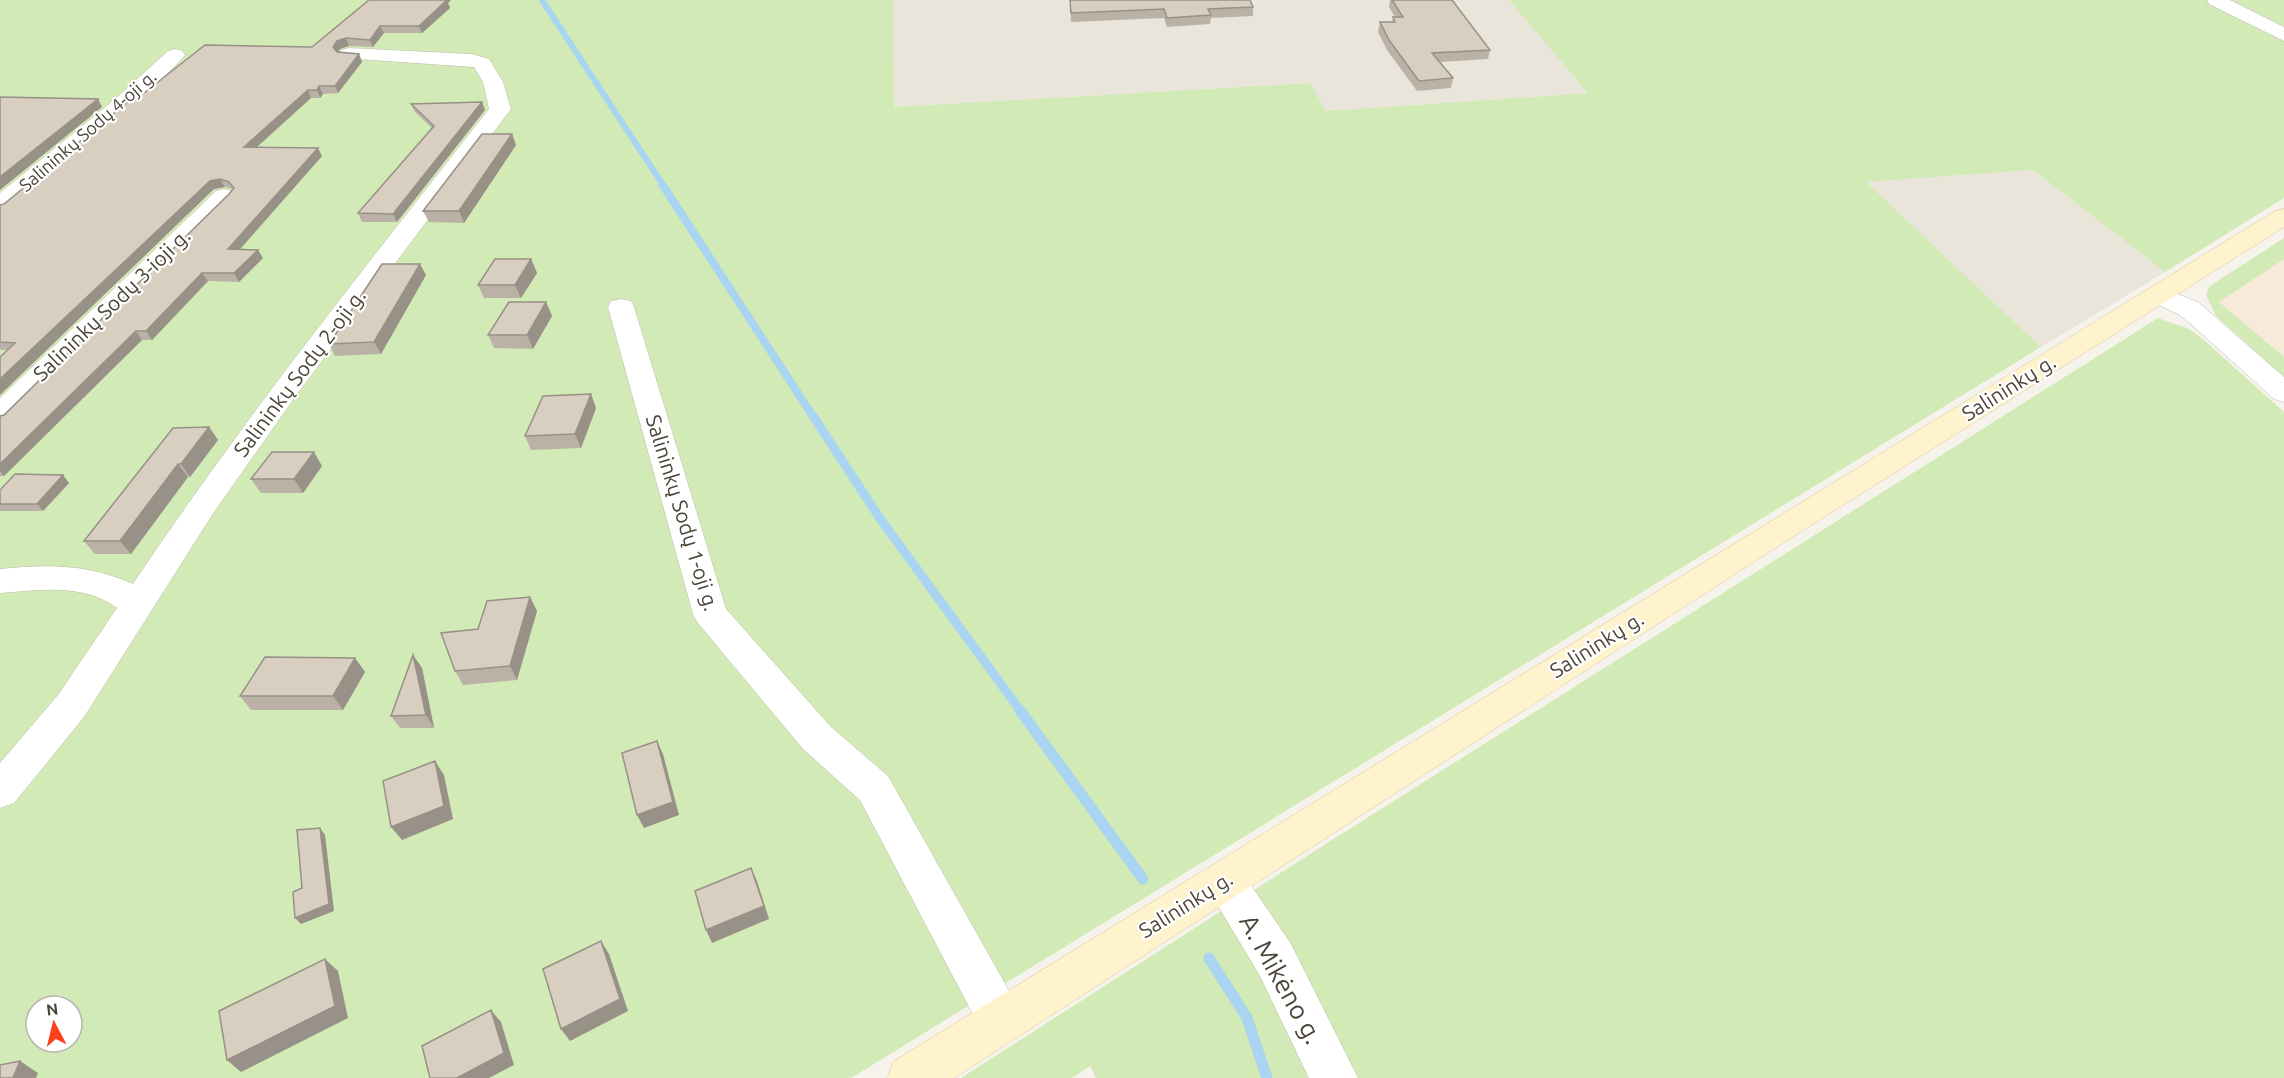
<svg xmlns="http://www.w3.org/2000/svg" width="2284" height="1078" font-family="Ubuntu,sans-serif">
	<rect width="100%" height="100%" fill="#f6f3ec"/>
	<g fill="#eae5da">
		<polygon points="893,0 1509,0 1589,93 1326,111 1309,83 893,107"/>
		<polygon points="2033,170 2165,272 2041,347 1865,182"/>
	</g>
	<polygon fill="#f7ead8" points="2284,259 2284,357 2219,302"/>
	<g fill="#d2eab5" fill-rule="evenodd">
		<path d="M0,0H893L894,107L1310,83L1326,111L1588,93L1509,0H2284V198L2165,272L2033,170L1866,182L2041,347L851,1078H0ZM36,1006H72V1042H36Z"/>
		<polygon points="2284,238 2284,259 2219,302 2284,357 2284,377 2216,316 2206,295 2210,286"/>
		<polygon points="2158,318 2189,329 2205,341 2284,412 2284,1078 1096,1078 1090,1066 1072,1078 961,1078 1329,842"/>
	</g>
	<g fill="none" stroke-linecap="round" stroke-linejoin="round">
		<polyline stroke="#a9d4f2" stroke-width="6" points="542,0 663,185"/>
		<polyline stroke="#a9d4f2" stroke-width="8" points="662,184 814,418"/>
		<polyline stroke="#a9d4f2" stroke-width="9" points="813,416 881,520 1020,710"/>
		<g stroke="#a9d4f2" stroke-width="11">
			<polyline points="1019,709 1143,879"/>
			<polyline points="1209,958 1247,1018 1267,1078"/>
		</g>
		<defs>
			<g id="street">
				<polygon points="2207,0 2230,0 2284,27 2284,41 2209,4"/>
				<path d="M349,48L471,54L489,59L503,82L511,109L297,394L212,515L84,717L14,803L0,808V763L58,695L117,608C84,583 38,590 0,593V569C46,564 90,564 133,584C243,419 367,265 489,109L483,82L474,67L342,58L339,54L342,50Z"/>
				<polygon points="175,49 182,51 185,55 182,59 130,110 9,210 0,212 0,193 114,100 168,51"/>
				<polygon points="224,189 232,191 236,196 232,201 11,422 0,424 0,398 216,191"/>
				<polygon points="2159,287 2198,302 2284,377 2284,402 2274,399 2192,325 2178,314 2150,301 2146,295 2150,289"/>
				<polygon points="621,299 631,301 634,307 726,609 831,727 888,776 1017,1005 1024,1021 1017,1037 1001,1043 985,1037 860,800 803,749 698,623 693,614 608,307 611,301"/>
				<polygon points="1224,862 1239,868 1291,944 1358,1078 1309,1078 1259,974 1203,881 1209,868"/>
			</g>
			<polygon id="secondary" points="2284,209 2284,227 1783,543 954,1078 887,1078 894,1061 2275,211"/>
		</defs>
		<use href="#street" stroke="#c2bbae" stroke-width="1"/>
		<use href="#secondary" stroke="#d6c79b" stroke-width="1"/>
		<use href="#street" fill="#fff" fill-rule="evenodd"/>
		<use href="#secondary" fill="#fff3cd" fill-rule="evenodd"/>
	</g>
	<g fill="#bab2a6">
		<polygon points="369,0 451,0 448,3 450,8 422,33 384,33 373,47 349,46 340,49 338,52 359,54 362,62 338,93 323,94 320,98 311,98 257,147 322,156 240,249 263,258 239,282 208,281 152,340 142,340 4,476 0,476 0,416 4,415 229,194 233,189 225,187 214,189 7,350 0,350 0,205 4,204 135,100 312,47"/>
		<polygon points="1070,0 1253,7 1253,16 1211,18 1210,24 1167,27 1164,18 1071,22"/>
		<polygon points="1390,0 1452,0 1490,50 1488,59 1440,62 1453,78 1451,88 1417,91 1387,50 1378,32 1380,22 1392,22 1393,17 1395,17 1389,7"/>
		<polygon points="482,102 485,110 397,222 362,222 358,213 432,128 415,112 411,104"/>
		<polygon points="512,134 516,145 464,223 429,222 423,211"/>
		<polygon points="531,259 537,273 521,298 484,298 478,285"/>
		<polygon points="426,275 381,354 335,356 329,344"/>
		<polygon points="546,302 552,316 533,349 494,348 488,335"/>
		<polygon points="596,408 581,448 531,450 525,436"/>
		<polygon points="209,427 218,440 190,477 188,477 131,554 95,554 84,541"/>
		<polygon points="322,466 303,493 261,493 251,479"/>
		<polygon points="69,483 43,511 0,511 0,490"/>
		<polygon points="530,597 537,611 517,680 463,685 455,671 478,629"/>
		<polygon points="355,658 365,672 343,710 251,710 240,696"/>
		<polygon points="422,668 434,728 400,728 391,716"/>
	</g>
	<g fill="#979187">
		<polygon points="440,0 451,0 448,3 450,8 422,33 419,26"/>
		<polygon points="380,26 384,33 373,47 370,40"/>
		<polygon points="346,38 349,46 340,49 337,54 333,47 337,41"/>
		<polygon points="359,54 362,62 338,93 335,86"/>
		<polygon points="319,86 323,94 320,98 317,90"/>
		<polygon points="308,90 311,98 248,155 244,147"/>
		<polygon points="98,99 102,107 0,190 0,177"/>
		<polygon points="482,102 485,110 397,222 393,214"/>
		<polygon points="512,134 516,145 464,223 459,211"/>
		<polygon points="318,148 322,156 233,257 228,249"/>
		<polygon points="220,179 225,187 214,189 0,395 0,379 210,181"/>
		<polygon points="258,250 263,258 239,282 234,273"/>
		<polygon points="531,259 537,273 521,298 515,285"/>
		<polygon points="420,264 426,275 381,354 374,342"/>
		<polygon points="202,273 208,281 152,340 146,331"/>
		<polygon points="546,302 552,316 533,349 527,335"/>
		<polygon points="136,331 142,340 4,476 0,471 0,464"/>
		<polygon points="591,394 596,408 581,448 575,434"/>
		<polygon points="209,427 218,440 190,477 181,464"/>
		<polygon points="314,452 322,466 303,493 294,479"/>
		<polygon points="178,464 188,477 131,554 120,541"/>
		<polygon points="63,475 69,483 43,511 37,504"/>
		<polygon points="530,597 537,611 517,680 510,666"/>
		<polygon points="413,655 422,668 434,728 426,715"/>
		<polygon points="355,658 365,672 343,710 333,696"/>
		<polygon points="657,741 663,754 679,815 644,828 637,815"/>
		<polygon points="435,761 444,775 453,819 402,840 391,827"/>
		<polygon points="320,828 325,835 334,911 301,924 295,918"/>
		<polygon points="751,868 757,881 769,919 712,943 706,930"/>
		<polygon points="601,941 609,954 628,1011 570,1041 561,1029"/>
		<polygon points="325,959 338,971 348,1018 241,1072 227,1060"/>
		<polygon points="491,1010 501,1022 514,1065 489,1078 457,1078"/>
		<polygon points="20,1061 38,1073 36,1078 13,1078"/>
	</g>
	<g fill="#d8cfc1" stroke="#979187" stroke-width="1.5">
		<polygon points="369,0 447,0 419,26 380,26 370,40 346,38 337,41 333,47 337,52 359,54 335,86 319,86 317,90 308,90 244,147 318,148 228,249 258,250 234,273 202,273 146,331 136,331 0,464 0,416 4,415 229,194 234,188 229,182 220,179 210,181 0,379 0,357 15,343 0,342 0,205 4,204 131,99 135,100 205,45 312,47"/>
		<polygon points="1070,0 1250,0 1253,7 1208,9 1211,15 1167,18 1164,9 1071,13"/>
		<polygon points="1392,0 1452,0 1490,50 1432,53 1453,78 1419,81 1389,40 1380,22 1395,22 1393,17 1403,17"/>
		<polygon points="0,97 98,99 0,177"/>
		<polygon points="482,102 393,214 358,213 434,126 411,104"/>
		<polygon points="482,134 512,134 459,211 423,211"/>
		<polygon points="495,259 531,259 515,285 478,285"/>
		<polygon points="382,264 420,264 374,342 329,344"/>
		<polygon points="509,302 546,302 527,335 488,335"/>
		<polygon points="591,394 575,434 525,436 543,396"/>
		<polygon points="209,427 181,464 178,464 120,541 84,541 173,428"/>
		<polygon points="272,452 314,452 294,479 251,479"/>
		<polygon points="15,474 63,475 37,504 0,504 0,490"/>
		<polygon points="530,597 510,666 455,671 441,633 478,629 487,601"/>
		<polygon points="413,655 426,715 391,716"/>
		<polygon points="265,657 355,658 333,696 240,696"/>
		<polygon points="657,741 673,802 637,815 622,753"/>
		<polygon points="435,761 444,806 391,827 383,781"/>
		<polygon points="320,828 329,904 295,918 293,892 302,888 297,830"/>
		<polygon points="751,868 764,906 706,930 695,891"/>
		<polygon points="601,941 620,999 561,1029 543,969"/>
		<polygon points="325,959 335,1006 227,1060 219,1011"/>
		<polygon points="491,1010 504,1053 457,1078 430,1078 422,1046"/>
		<polygon points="20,1061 13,1078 0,1078 0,1065"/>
	</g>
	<g text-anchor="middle" stroke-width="4.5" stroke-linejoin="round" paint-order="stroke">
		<g font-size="18" fill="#4b4439" stroke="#fff">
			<text transform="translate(88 131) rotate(-41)" y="6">Salininkų Sodų 4-oji g.</text>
		</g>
		<g font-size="21" fill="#4b4439" stroke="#fff">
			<text transform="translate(112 305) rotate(-44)" y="7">Salininkų Sodų 3-ioji g.</text>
			<text transform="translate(300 373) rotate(-53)" y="7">Salininkų Sodų 2-oji g.</text>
			<text transform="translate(2009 388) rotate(-32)" y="7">Salininkų g.</text>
			<text transform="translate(682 513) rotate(73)" y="7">Salininkų Sodų 1-oji g.</text>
			<text transform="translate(1597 645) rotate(-32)" y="7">Salininkų g.</text>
			<text transform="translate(1186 905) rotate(-32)" y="7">Salininkų g.</text>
		</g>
		<g font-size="26" fill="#4b4439" stroke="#fff">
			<text transform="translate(1281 979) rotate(61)" y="9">A. Mikėno g.</text>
		</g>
	</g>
	<g transform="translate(54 1024) rotate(353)"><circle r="28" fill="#ffffff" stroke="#b7b4b0" stroke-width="1.5"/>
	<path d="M0-4.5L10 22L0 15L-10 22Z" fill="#fc3f1d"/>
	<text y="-9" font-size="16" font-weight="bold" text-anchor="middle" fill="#4b4439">N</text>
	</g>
</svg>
